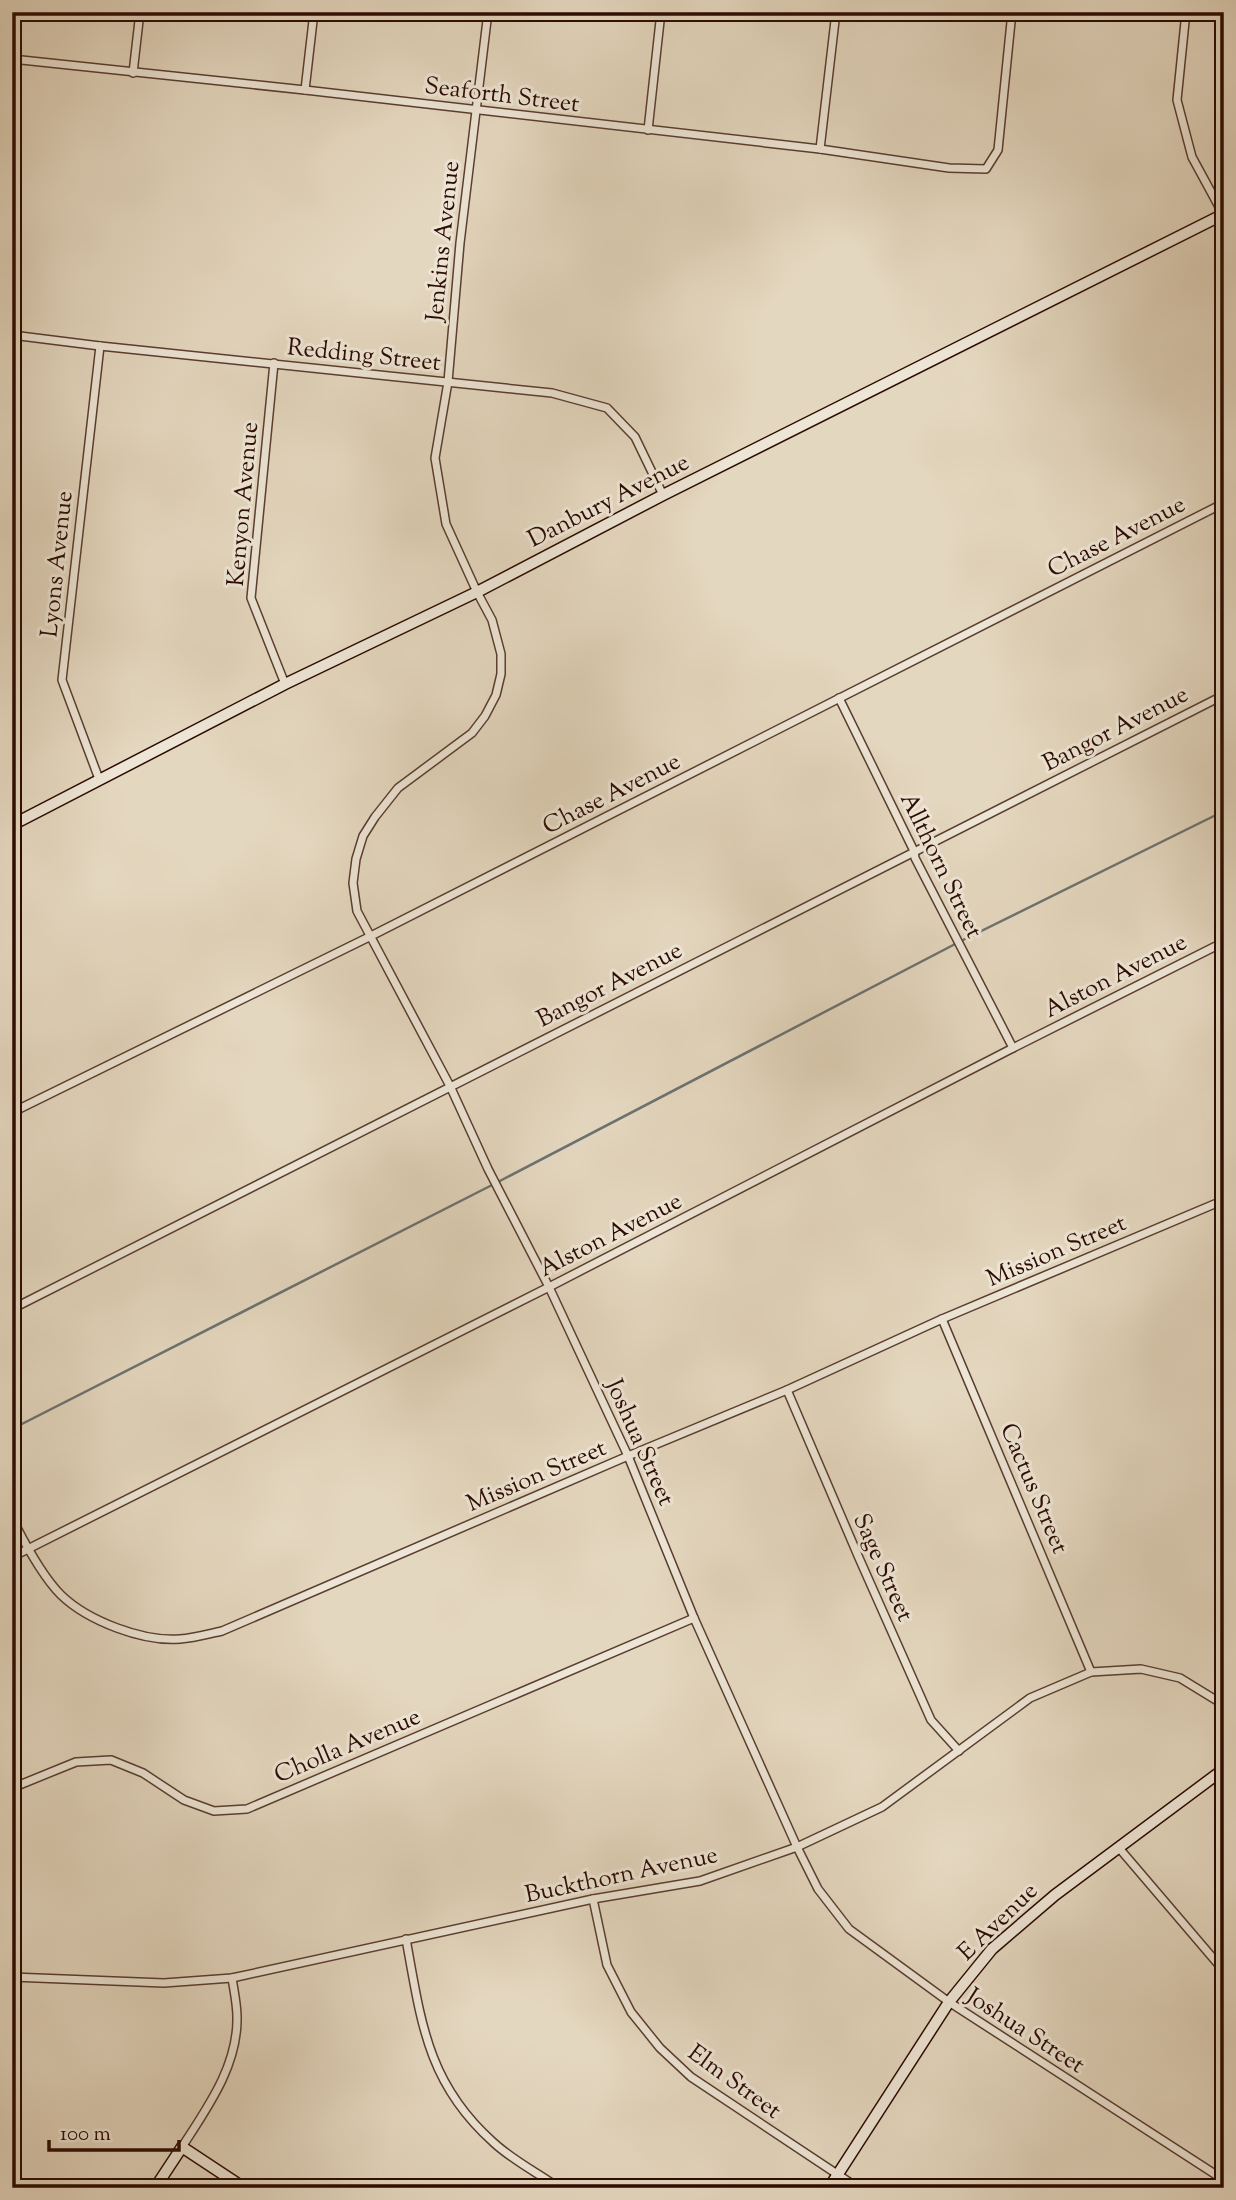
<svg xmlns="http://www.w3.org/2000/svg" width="1236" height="2200" font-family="'Sorts Mill Goudy',serif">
	<rect width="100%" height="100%" fill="#e4d7bf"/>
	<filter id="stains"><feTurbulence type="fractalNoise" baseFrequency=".00286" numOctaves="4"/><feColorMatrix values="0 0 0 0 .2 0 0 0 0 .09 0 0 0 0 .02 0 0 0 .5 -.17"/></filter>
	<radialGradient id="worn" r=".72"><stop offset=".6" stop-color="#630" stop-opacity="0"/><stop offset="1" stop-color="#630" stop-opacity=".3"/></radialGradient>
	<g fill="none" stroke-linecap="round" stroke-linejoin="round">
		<polyline stroke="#6c7271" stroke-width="2.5" points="12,1429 496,1183 959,942 1224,811"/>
		<defs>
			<g id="street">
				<polyline points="488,12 460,243 448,382 435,458 446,524 477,592 492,620 501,654 501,674 496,695 485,716 472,733 398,788 375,817 363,836 356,859 353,883 357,911 450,1086 488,1169 549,1287 628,1456 694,1618 797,1847 818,1889 849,1929 949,2002 1224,2180"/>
				<polyline points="1186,12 1177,100 1192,157 1223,214"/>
				<polyline points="12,59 305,90 820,149 949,168 986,169 998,150 1012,12"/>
				<polyline points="133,73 140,12"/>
				<polyline points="305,90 314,12"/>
				<polyline points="648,130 661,12"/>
				<polyline points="820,149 836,12"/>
				<polyline points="12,335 100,346 552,393 607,408 635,437 663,495"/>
				<polyline points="274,363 251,598 285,684"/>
				<polyline points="839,698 914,851 915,858 1013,1048"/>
				<polyline points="99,779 62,680 100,346"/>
				<polyline points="12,1111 19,1109 369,937 1224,503"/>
				<polyline points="12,1309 1224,695"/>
				<polyline points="942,1319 1091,1672"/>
				<polyline points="787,1390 859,1558 931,1720 959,1751"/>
				<path d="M12,1518C24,1542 42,1576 61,1595C88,1621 143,1642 180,1639C194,1638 208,1634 222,1631L628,1456L787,1390L942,1319L1224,1200"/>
				<polyline points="12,1557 549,1287 1013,1048 1224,942"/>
				<polyline points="12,1788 76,1762 111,1760 143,1773 184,1800 214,1811 247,1809 694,1618"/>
				<polyline points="1119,1848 1224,1971"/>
				<polyline points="593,1899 607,1965 631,2012 660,2048 691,2077 858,2188"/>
				<path d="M406,1939C421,2021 427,2083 493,2142C512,2160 538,2173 559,2188"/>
				<polyline points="12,1977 164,1983 232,1978 593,1899 700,1881 797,1847 882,1807 1030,1698 1091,1672 1141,1669 1180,1678 1224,1705"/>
				<path d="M182,2147C207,2108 238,2066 237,2017C237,2004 234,1991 232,1978"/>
			</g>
			<g id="secondary">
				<polyline points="12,825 285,684 477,592 663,495 1224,214"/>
				<polyline points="155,2188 182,2147 244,2188"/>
				<polyline points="829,2188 949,2002 992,1949 1055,1895 1224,1769"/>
			</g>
		</defs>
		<use href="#street" stroke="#593d30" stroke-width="10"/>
		<use href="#secondary" stroke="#2b0a01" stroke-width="13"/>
		<use href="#street" stroke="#ede5d5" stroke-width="7"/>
		<use href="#secondary" stroke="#ede5d5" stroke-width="10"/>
	</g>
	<g text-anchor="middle" stroke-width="6" stroke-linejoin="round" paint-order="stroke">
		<g font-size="24" fill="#2b0a01" stroke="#ede5d5">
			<text transform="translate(502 94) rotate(7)" y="8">Seaforth Street</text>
			<text transform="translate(442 241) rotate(-84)" y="8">Jenkins Avenue</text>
			<text transform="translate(364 354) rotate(6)" y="8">Redding Street</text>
			<text transform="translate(608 500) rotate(-27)" y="8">Danbury Avenue</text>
			<text transform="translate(242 504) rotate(-85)" y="8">Kenyon Avenue</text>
			<text transform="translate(1116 536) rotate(-27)" y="8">Chase Avenue</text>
			<text transform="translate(56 564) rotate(-84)" y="8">Lyons Avenue</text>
			<text transform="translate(1115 728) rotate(-27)" y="8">Bangor Avenue</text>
			<text transform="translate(611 793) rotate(-27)" y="8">Chase Avenue</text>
			<text transform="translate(942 865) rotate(64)" y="8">Allthorn Street</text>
			<text transform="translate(1115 975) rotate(-27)" y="8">Alston Avenue</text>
			<text transform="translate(609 984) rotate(-27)" y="8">Bangor Avenue</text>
			<text transform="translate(610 1234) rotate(-27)" y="8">Alston Avenue</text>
			<text transform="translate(1056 1250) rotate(-23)" y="8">Mission Street</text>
			<text transform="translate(641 1442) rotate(66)" y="8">Joshua Street</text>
			<text transform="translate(536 1475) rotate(-23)" y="8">Mission Street</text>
			<text transform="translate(1035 1488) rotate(67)" y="8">Cactus Street</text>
			<text transform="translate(884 1567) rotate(66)" y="8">Sage Street</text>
			<text transform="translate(347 1745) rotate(-23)" y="8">Cholla Avenue</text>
			<text transform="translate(621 1874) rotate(-12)" y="8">Buckthorn Avenue</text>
			<text transform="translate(997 1921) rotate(-44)" y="8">E Avenue</text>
			<text transform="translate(1026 2030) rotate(33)" y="8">Joshua Street</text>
			<text transform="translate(735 2081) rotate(36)" y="8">Elm Street</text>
		</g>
	</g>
	<rect width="1236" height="2200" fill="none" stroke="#e4d7bf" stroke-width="42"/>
	<rect x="14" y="14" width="1208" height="2172" fill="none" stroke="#2b0a01" stroke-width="3.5"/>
	<rect x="21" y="21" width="1194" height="2158" fill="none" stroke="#2b0a01" stroke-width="2"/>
	<path d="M49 2140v10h130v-10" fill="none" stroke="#2b0a01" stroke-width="3.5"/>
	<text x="60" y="2140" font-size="21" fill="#2b0a01" stroke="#ede5d5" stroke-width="5" paint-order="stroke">100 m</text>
	<rect width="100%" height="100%" filter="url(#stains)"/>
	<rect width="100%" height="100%" fill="url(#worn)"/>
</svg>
